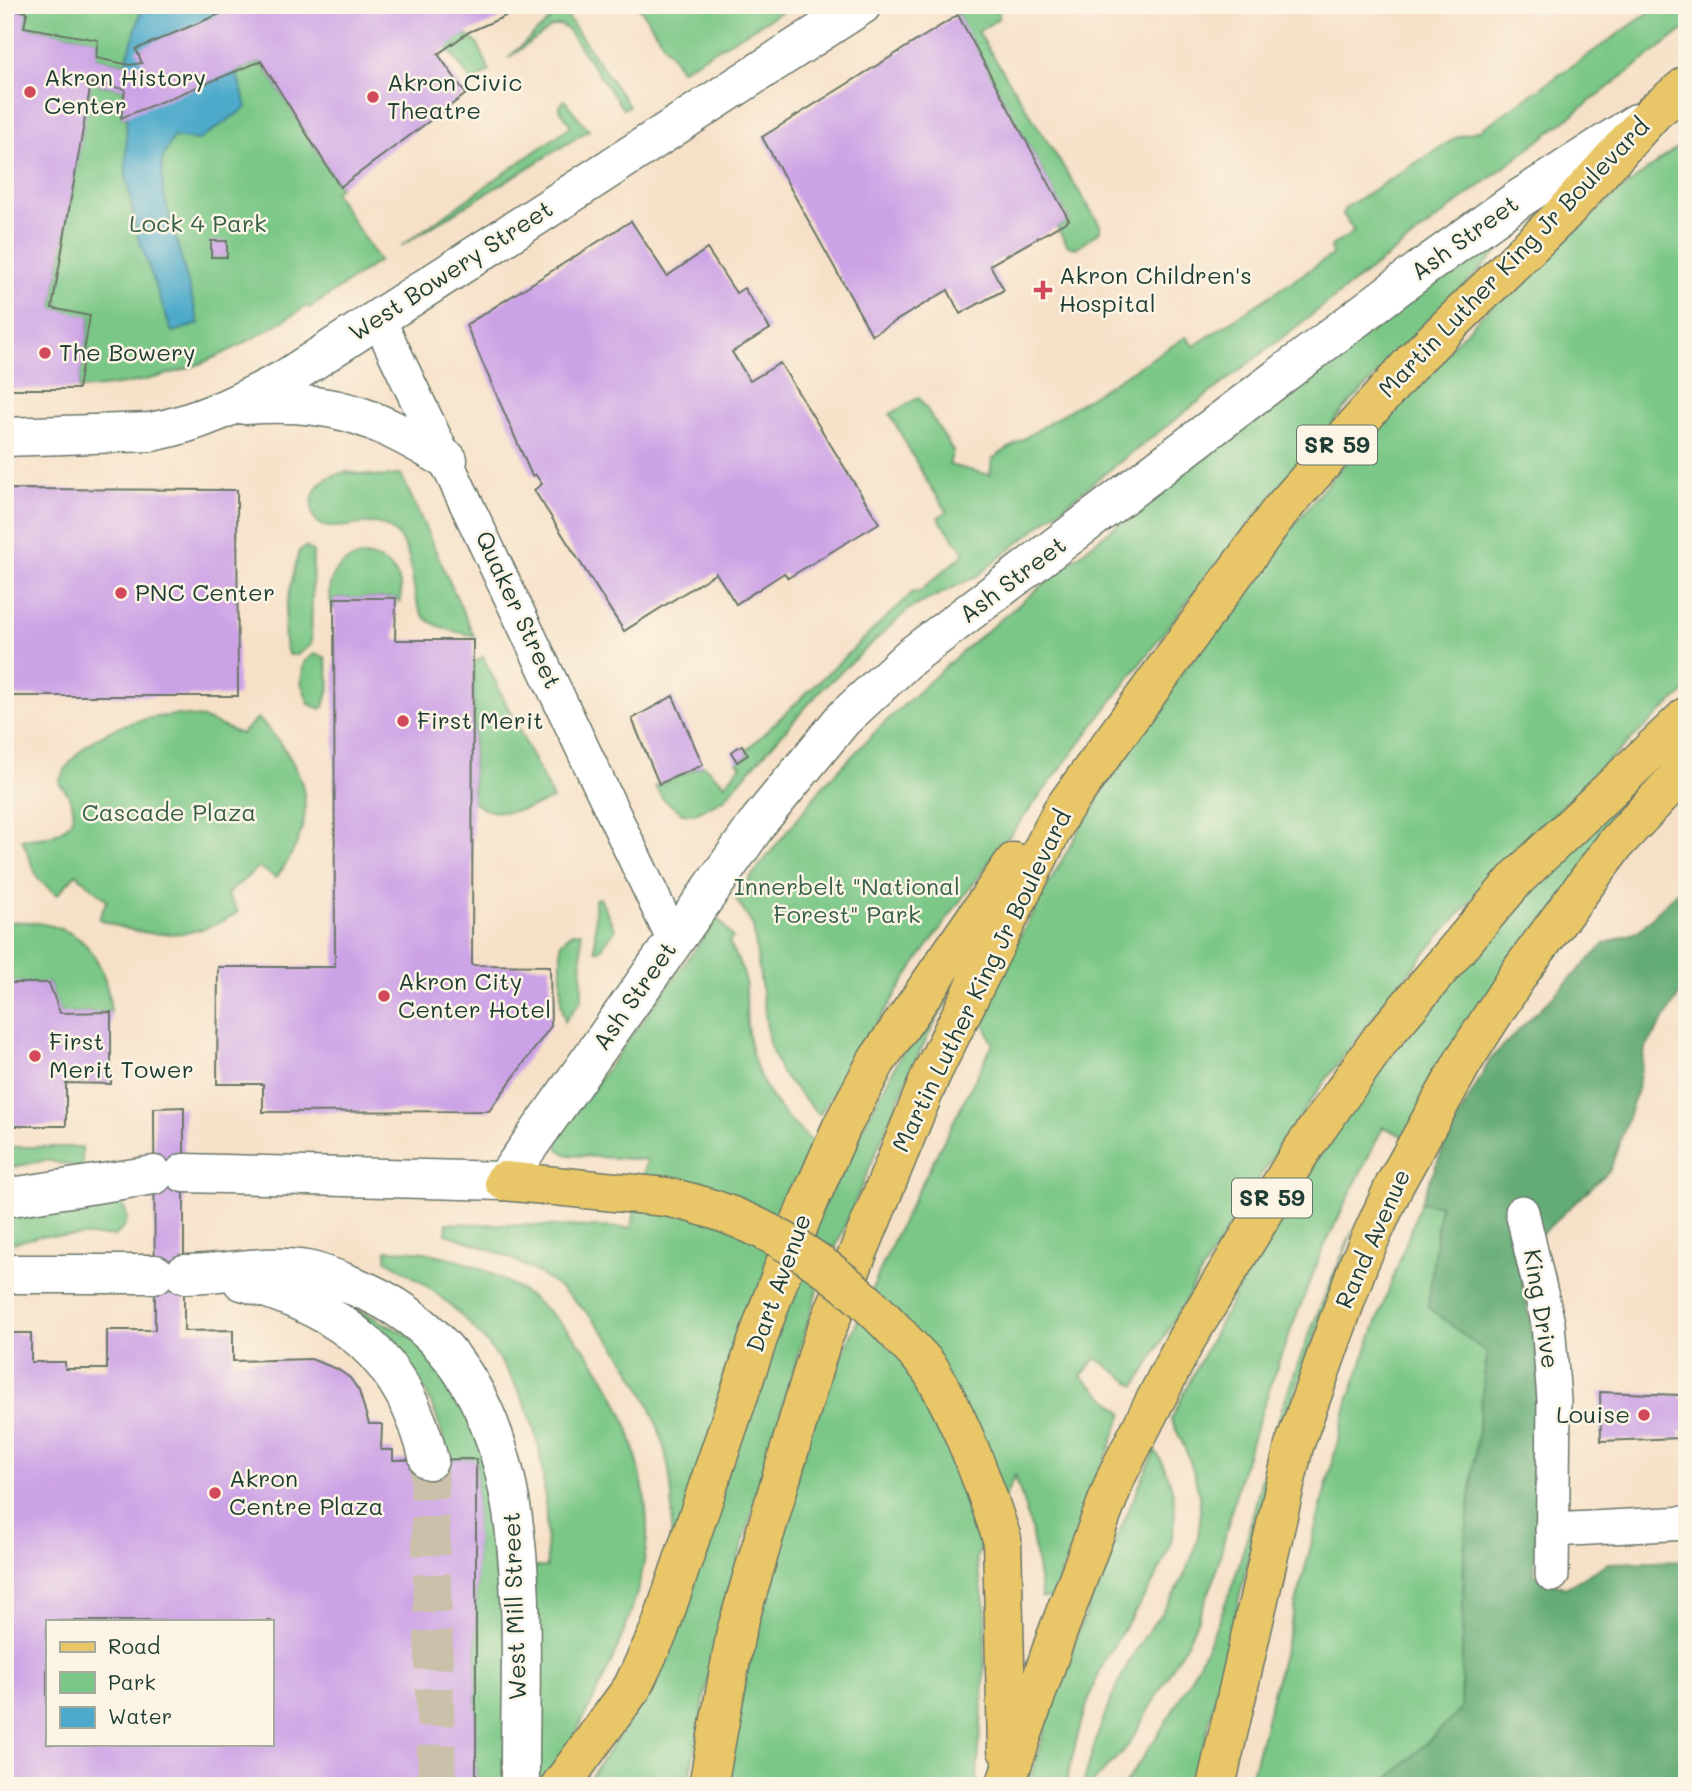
<svg xmlns="http://www.w3.org/2000/svg" width="1692" height="1791" font-family="Mali,sans-serif">
	<rect width="100%" height="100%" fill="#fcf5e5"/>
	<filter id="ink" filterUnits="userSpaceOnUse"><feTurbulence type="fractalNoise" baseFrequency=".0143" numOctaves="2"/><feDisplacementMap in="SourceGraphic" scale="14" xChannelSelector="R" yChannelSelector="G"/><feConvolveMatrix kernelMatrix="1 2 1 2 8 2 1 2 1" color-interpolation-filters="sRGB"/></filter>
	<filter id="wash" filterUnits="userSpaceOnUse"><feTurbulence type="fractalNoise" baseFrequency=".00686" numOctaves="4" result="noise"/><feDisplacementMap in="SourceGraphic" scale="28" xChannelSelector="R" yChannelSelector="G"/><feGaussianBlur stdDeviation="1.57" result="paint"/><feColorMatrix in="noise" values="0 0 0 0 0 0 0 0 0 0 0 0 0 0 0 0 0 1.4 0 .05"/><feComposite in="paint" operator="in"/></filter>
	<g filter="url(#wash)">
		<rect width="100%" height="100%" fill="#f6e1c8"/>
		<g fill="#7ac787" stroke="#4c825e" stroke-width="2">
			<polygon points="5,5 142,5 127,64 96,58 98,40 24,27 26,12"/>
			<polygon points="638,5 793,5 681,70"/>
			<polygon points="956,5 996,5 999,18 978,32 1100,225 1100,231 1076,248 1068,246 1057,227 1069,220 953,7"/>
			<polygon points="1660,5 1687,5 1687,27 1099,478 977,576 909,609 820,691 724,799 694,814 682,813 662,798 655,786 703,765 725,784 741,766 737,762 748,755 746,751 754,743 914,591 919,592 965,553 938,518 947,511 926,480 890,414 919,397 953,451 949,465 990,475 992,459 1004,451 1186,337 1194,346 1332,255 1331,246 1354,232 1343,214 1345,208 1457,137 1480,130"/>
			<polygon points="562,9 629,106 623,109 567,29 560,25 552,27 508,58"/>
			<polygon points="466,34 478,44 490,71 472,82 447,47"/>
			<path d="M261,61L340,187L334,192L379,261L310,308L307,306C227,356 176,383 78,389L90,317L52,308L91,83L125,89L122,118Z"/>
			<polygon points="564,100 589,130 401,246 571,126 559,108"/>
			<path d="M1687,140V690C1651,719 1618,752 1585,784C1459,904 1348,1038 1255,1184C1213,1250 1175,1319 1136,1386L1096,1358L1081,1376L1123,1413L1052,1598H1042L1031,1528L1015,1475L976,1558L986,1612L984,1685L976,1786H725L727,1760L763,1602L806,1436L899,1228L993,1044L979,1012C1027,923 1074,835 1128,749C1151,713 1179,678 1204,643C1340,455 1499,277 1687,140Z"/>
			<polygon points="1497,235 1505,244 1343,410 1212,569 960,901 913,967 819,1115 781,1073 769,1043 753,926 735,897 825,784 883,724 966,648 1095,542"/>
			<path d="M345,472C365,473 380,480 401,474L474,636C459,632 440,629 428,620C407,605 419,559 398,536C393,530 383,524 375,523C356,521 313,541 312,508C312,500 313,493 317,487C324,478 334,475 345,472Z"/>
			<path d="M306,547L313,552L311,645L297,655H289C276,635 294,574 299,551Z"/>
			<path d="M363,556C388,558 405,576 400,602L396,598H334V610C322,584 335,561 363,556Z"/>
			<polygon points="314,654 325,657 330,684 324,707 320,709 309,704 301,682 304,662"/>
			<path d="M483,657L553,799C529,809 494,821 473,802L474,662Z"/>
			<path d="M178,715L202,718L241,734L258,718C310,771 323,816 276,878L259,867L227,894L238,912C196,941 143,939 99,919L107,900L76,874L57,895L38,879L22,839C60,841 93,819 59,783C77,736 131,717 178,715Z"/>
			<path d="M1668,753L1405,1137L1383,1127L1322,1251L1280,1358L1241,1473L1214,1580L1190,1637L1128,1746L1089,1786H1083C1094,1741 1109,1697 1132,1657C1143,1636 1158,1619 1171,1599C1213,1533 1207,1487 1171,1420C1256,1240 1367,1071 1500,922C1553,863 1613,809 1668,753Z"/>
			<polygon points="600,898 615,930 600,950 595,950 595,899"/>
			<path d="M718,918L733,938L729,941C733,953 741,964 744,975C748,990 745,1009 747,1024C753,1082 777,1113 821,1149L665,1582C669,1553 674,1525 672,1496C667,1417 622,1339 561,1289C527,1262 486,1247 446,1234L447,1223L631,1228L647,1160L568,1155L558,1149L557,1137Z"/>
			<path d="M5,922C73,918 104,945 111,1012L60,1013L49,983H5Z"/>
			<polygon points="581,932 582,999 565,1021 561,1003 561,943 572,933"/>
			<polygon points="936,989 947,999 912,1067 816,1294 726,1601 707,1684 688,1786 584,1786 634,1714 813,1222"/>
			<polygon points="5,1147 82,1147 82,1168 46,1160 5,1169"/>
			<path d="M106,1199C130,1203 134,1223 114,1236H40L5,1245V1214Z"/>
			<polygon points="1421,1202 1440,1204 1428,1307 1487,1352 1464,1551 1461,1710 1381,1786 1249,1786 1349,1398"/>
			<path d="M1353,1230L1276,1445L1194,1786H1123C1168,1724 1206,1659 1232,1586C1251,1533 1260,1477 1277,1423C1299,1357 1325,1293 1353,1230Z"/>
			<path d="M387,1250C400,1251 416,1250 429,1253C529,1273 608,1351 634,1448C642,1477 648,1507 647,1537C642,1617 586,1720 543,1786H476V1460L449,1459C431,1383 404,1345 340,1300L419,1341L479,1430L494,1521V1567H547C546,1524 547,1482 537,1440C518,1362 454,1298 386,1260Z"/>
			<path d="M1155,1450C1213,1542 1130,1599 1097,1678C1082,1712 1074,1749 1066,1786H1029C1058,1671 1107,1558 1155,1450Z"/>
		</g>
		<polygon fill="#63ac74" stroke="#417454" stroke-width="2" points="1687,881 1687,983 1645,1049 1636,1094 1610,1170 1517,1257 1538,1361 1542,1435 1534,1574 1565,1588 1608,1563 1687,1561 1687,1786 1381,1786 1461,1710 1464,1551 1487,1353 1428,1307 1440,1205 1421,1202 1447,1139 1491,1058 1606,943 1639,931"/>
		<polygon fill="#4daacb" stroke="#367480" stroke-width="2" points="143,5 215,5 247,107 199,140 173,137 162,160 163,191 199,324 172,332 138,237 126,176 127,59"/>
		<g id="blocks">
			<g fill="#cca2e6" fill-rule="evenodd">
				<polygon points="241,5 531,5 469,32 438,54 466,94 340,187 261,61 121,118 125,89 91,83 52,308 90,316 78,389 5,389 5,7 27,12 24,27 98,40 96,58 130,65 142,63 136,49"/>
				<polygon points="958,15 1069,220 990,265 1004,290 960,314 948,290 872,335 762,137"/>
				<polygon points="631,221 667,276 707,249 736,293 744,288 770,329 732,352 750,381 780,363 879,523 788,578 784,573 736,604 716,573 624,631 534,490 542,484 535,474 532,476 466,325"/>
				<rect x="211" y="241" width="16" height="16"/>
				<polygon points="5,489 237,490 238,696 5,696"/>
				<polygon points="334,598 396,598 395,640 473,640 472,965 550,966 551,1026 489,1111 263,1112 263,1084 217,1084 218,967 335,967"/>
				<polygon points="673,696 703,765 659,784 632,719"/>
				<polygon points="742,745 748,755 737,762 731,752"/>
				<polygon points="5,983 49,983 60,1013 111,1012 111,1084 66,1083 66,1126 5,1126"/>
				<path d="M184,1107V1331L233,1330V1361L311,1359L337,1369L350,1378L359,1391L369,1424H382L381,1450H393V1460L476,1459V1786H5V1333H31V1362H65V1369H107V1330H155L154,1108ZM47,1621H271V1744H47Z"/>
				<polygon points="1600,1392 1680,1395 1681,1399 1687,1399 1687,1431 1680,1431 1681,1438 1601,1441"/>
			</g>
		</g>
	</g>
	<g filter="url(#ink)">
		<use href="#blocks" fill-opacity="0" stroke="#6a7668" stroke-width="2"/>
		<g fill="none" stroke-linecap="round" stroke-linejoin="round">
			<polyline stroke="#cbc0aa" stroke-width="38" stroke-dasharray="38 19" stroke-linecap="butt" points="429,1460 437,1786"/>
			<defs>
				<g id="minor">
					<polyline points="378,318 674,941"/>
					<polyline points="1522,1212 1548,1323 1554,1400 1552,1575"/>
					<polyline points="1552,1530 1687,1523"/>
				</g>
				<g id="tertiary">
					<path d="M245,405C334,398 372,416 448,460"/>
					<path d="M5,437L151,432C200,423 241,402 285,379L862,5"/>
					<polyline points="184,1173 504,1181 760,820 843,719 910,657 1420,270 1519,199 1637,123"/>
					<polyline points="5,1198 154,1175"/>
					<polyline points="5,1274 155,1274"/>
					<path d="M184,1274C223,1274 270,1263 306,1270C323,1273 340,1281 356,1287C551,1364 518,1617 520,1786"/>
					<path d="M242,1281C342,1309 404,1355 429,1460"/>
				</g>
				<g id="primary">
					<polyline points="504,1181 666,1197"/>
					<polyline points="1002,1539 1007,1750"/>
					<polyline points="560,1786 632,1688 659,1631 764,1321 801,1220 842,1126 876,1062 1014,862"/>
					<polyline points="708,1786 736,1632 821,1343 931,1075 1061,812 1280,511 1413,361 1562,215 1654,112 1687,85"/>
					<polyline points="1005,1786 1056,1637 1117,1475 1186,1340 1300,1153 1380,1040 1517,878 1687,716"/>
					<polyline points="1216,1786 1294,1446 1359,1263 1396,1182 1464,1060 1520,972 1616,843 1687,767"/>
				</g>
			</defs>
			<use href="#minor" stroke="#6a7668" stroke-width="36"/>
			<use href="#tertiary" stroke="#6a7668" stroke-width="41"/>
			<use href="#primary" stroke="#6a7668" stroke-width="41"/>
			<use href="#minor" stroke="#fff" stroke-width="33"/>
			<use href="#tertiary" stroke="#fff" stroke-width="38"/>
			<use href="#primary" stroke="#e9c769" stroke-width="38"/>
			<defs>
				<path id="primary-bridge" d="M666,1197C759,1215 836,1266 900,1336C910,1348 924,1359 932,1372C963,1425 983,1481 1002,1539"/>
			</defs>
			<use href="#primary-bridge" stroke="#6a7668" stroke-width="41" stroke-linecap="butt"/>
			<use href="#primary-bridge" stroke="#e9c769" stroke-width="38"/>
		</g>
	</g>
	<g fill="#d1495b" stroke="#fcf5e5" stroke-width="2.5">
		<circle cx="30" cy="92" r="7"/>
		<circle cx="373" cy="97" r="7"/>
		<path d="M1039.5 279.5h7v7h7v7h-7v7h-7v-7h-7v-7h7z"/>
		<circle cx="45" cy="353" r="7"/>
		<circle cx="121" cy="593" r="7"/>
		<circle cx="403" cy="721" r="7"/>
		<circle cx="384" cy="996" r="7"/>
		<circle cx="35" cy="1056" r="7"/>
		<circle cx="1644" cy="1415" r="7"/>
		<circle cx="215" cy="1493" r="7"/>
	</g>
	<g text-anchor="middle" stroke-width="5" stroke-linejoin="round" paint-order="stroke">
		<g fill="#fcf5e5" stroke="#617469" stroke-width="2">
			<rect x="1297" y="425.5" width="80" height="39" rx="5"/>
			<rect x="1232" y="1178.5" width="80" height="39" rx="5"/>
		</g>
		<g font-size="23" font-weight="bold" fill="#1f3d34">
			<text x="1337" y="453">SR 59</text>
			<text x="1272" y="1206">SR 59</text>
		</g>
		<g font-size="24" fill="#1f3d34" stroke="#fcf5e5" text-anchor="start">
			<text x="44" y="86">Akron History<tspan x="44" dy="28">Center</tspan></text>
			<text x="387" y="91">Akron Civic<tspan x="387" dy="28">Theatre</tspan></text>
			<text x="1059" y="284">Akron Children's<tspan x="1059" dy="28">Hospital</tspan></text>
			<text x="59" y="361">The Bowery</text>
			<text x="135" y="601">PNC Center</text>
			<text x="417" y="729">First Merit</text>
			<text x="398" y="990">Akron City<tspan x="398" dy="28">Center Hotel</tspan></text>
			<text x="49" y="1050">First<tspan x="49" dy="28">Merit Tower</tspan></text>
			<text x="1630" y="1423" text-anchor="end">Louise</text>
			<text x="229" y="1487">Akron<tspan x="229" dy="28">Centre Plaza</tspan></text>
		</g>
		<g font-size="24" fill="#366049" stroke="#fcf5e5">
			<text x="198" y="232">Lock 4 Park</text>
			<text x="169" y="821">Cascade Plaza</text>
			<text x="847" y="895">Innerbelt "National<tspan x="847" dy="28">Forest" Park</tspan></text>
		</g>
		<g font-size="24" fill="#1f3d34" stroke="#fcf5e5">
			<text transform="translate(1465 238) rotate(-36)" y="8">Ash Street</text>
			<text transform="translate(1514 258) rotate(-46)" y="8">Martin Luther King Jr Boulevard</text>
			<text transform="translate(451 271) rotate(-33)" y="8">West Bowery Street</text>
			<text transform="translate(1013 580) rotate(-37)" y="8">Ash Street</text>
			<text transform="translate(518 610) rotate(65)" y="8">Quaker Street</text>
			<text transform="translate(982 981) rotate(-64)" y="8">Martin Luther King Jr Boulevard</text>
			<text transform="translate(635 996) rotate(-55)" y="8">Ash Street</text>
			<text transform="translate(1373 1239) rotate(-66)" y="8">Rand Avenue</text>
			<text transform="translate(779 1283) rotate(-70)" y="8">Dart Avenue</text>
			<text transform="translate(1541 1309) rotate(81)" y="8">King Drive</text>
			<text transform="translate(515 1606) rotate(-92)" y="8">West Mill Street</text>
		</g>
	</g>
	<rect width="1692" height="1791" fill="none" stroke="#fcf5e5" stroke-width="28"/>
	<rect x="46" y="1620" width="228" height="126" fill="#fcf5e5" stroke="#a4ab9e" stroke-width="2"/>
	<rect x="60" y="1642" width="35" height="10" fill="#e9c769" stroke="#a4ab9e" stroke-width="2"/>
	<text x="108" y="1654" font-size="21" fill="#1f3d34">Road</text>
	<rect x="60" y="1672" width="35" height="21" fill="#7ac787" stroke="#a4ab9e" stroke-width="2"/>
	<text x="108" y="1690" font-size="21" fill="#1f3d34">Park</text>
	<rect x="60" y="1707" width="35" height="21" fill="#4daacb" stroke="#a4ab9e" stroke-width="2"/>
	<text x="108" y="1724" font-size="21" fill="#1f3d34">Water</text>
</svg>
